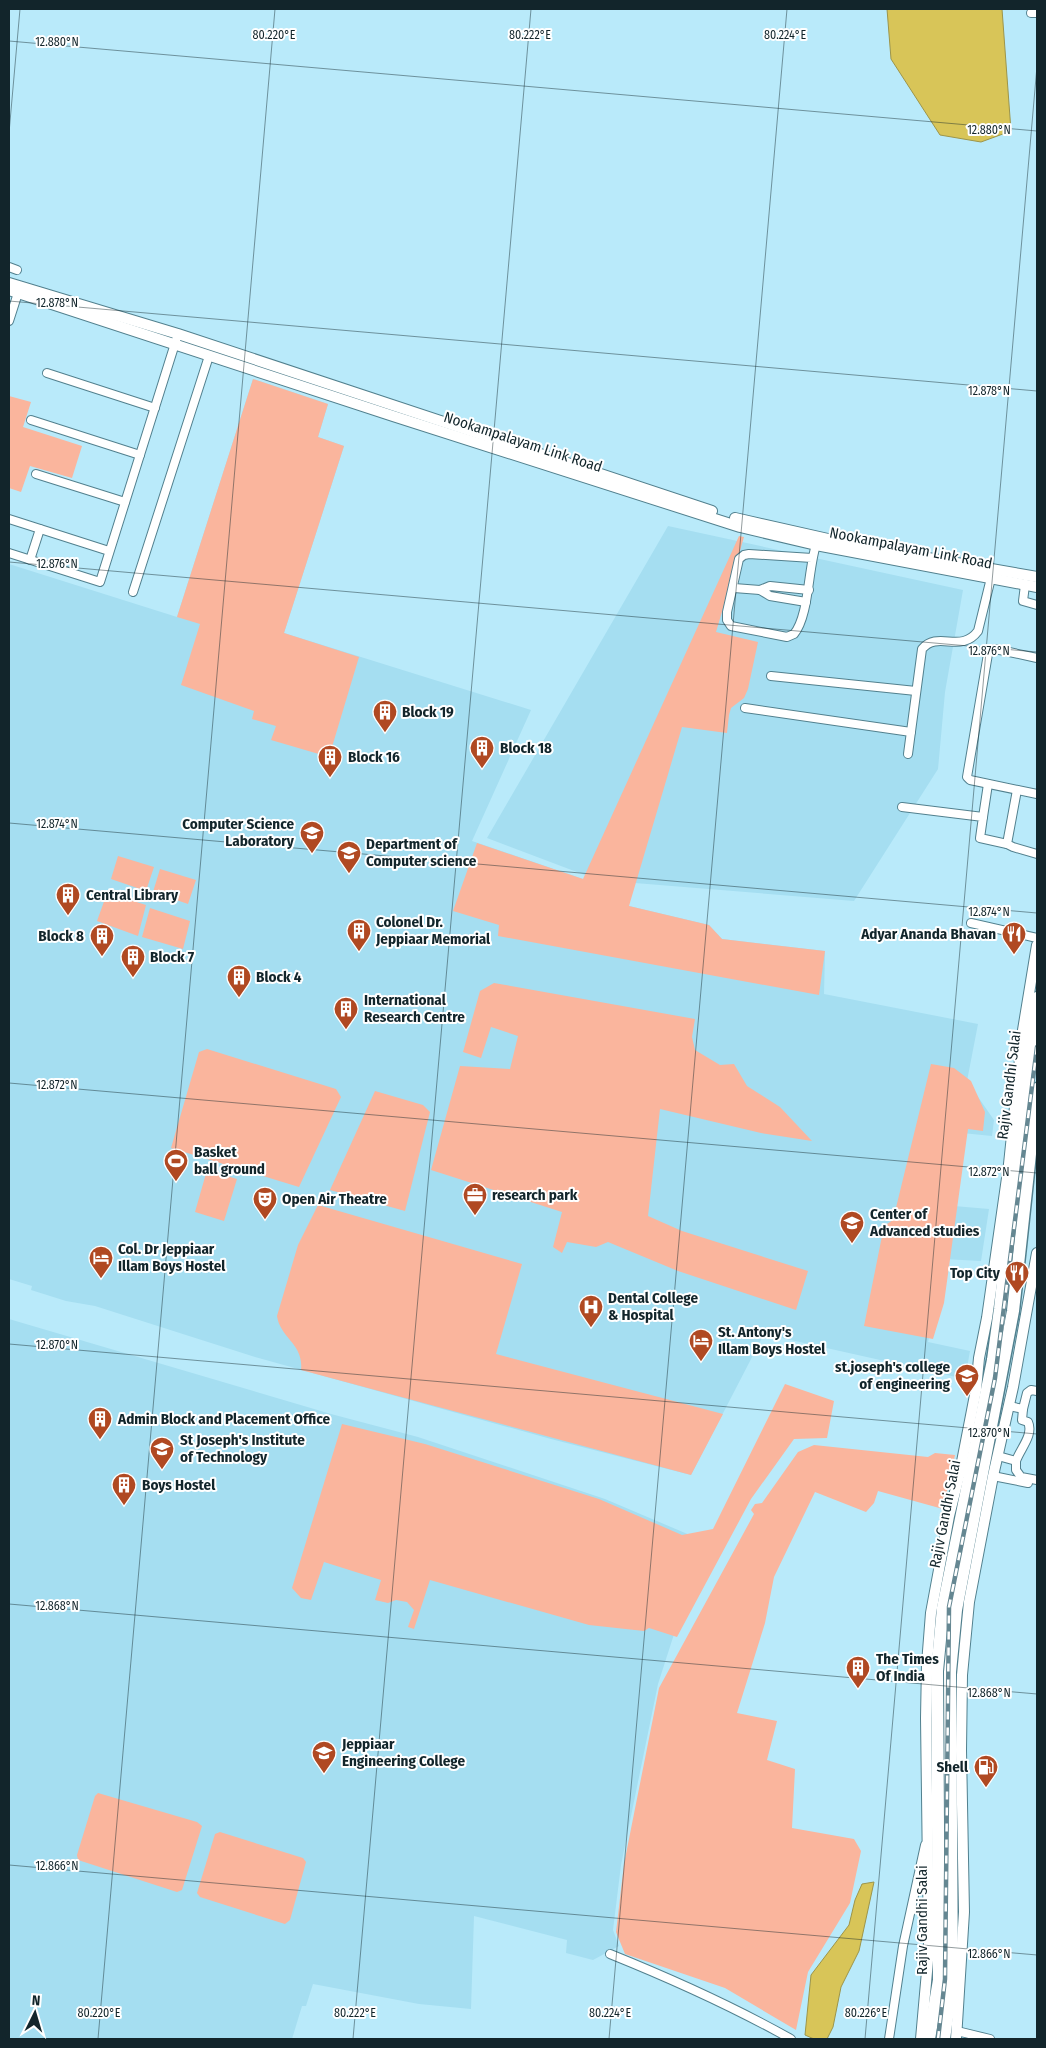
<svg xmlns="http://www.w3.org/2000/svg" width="1046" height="2048" font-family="'Fira Sans Condensed',sans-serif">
	<rect width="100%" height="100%" fill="#b9eafa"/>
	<g fill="#a5def1">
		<polygon points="253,379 328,404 318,437 344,446 284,633 531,710 472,841 583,879 629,906 709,925 722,939 825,951 824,994 978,1024 967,1081 994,1120 992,1136 962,1133 954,1206 989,1209 981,1261 943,1259 937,1306 928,1342 970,1351 965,1379 764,1334 691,1475 551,1439 255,1357 95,1306 66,1301 31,1290 32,1286 9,1279 9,564 177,617"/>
		<polygon points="668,526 963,590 945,692 938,769 854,901 598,880 487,838"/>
		<polygon points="9,1319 331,1414 418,1437 605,1499 704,1541 658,1684 621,1865 613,1930 619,1946 593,1960 566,1953 567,1940 474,1916 471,2009 419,2004 313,1984 306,2006 302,2006 292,2039 9,2039"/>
	</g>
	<g fill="#fab59d">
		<polygon points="253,379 328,404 318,437 344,446 284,633 359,657 329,757 271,740 276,726 252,719 254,711 181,685 200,624 177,617"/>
		<polygon points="9,396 31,402 23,427 82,446 72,478 30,466 21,492 9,488"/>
		<polygon points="739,536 744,537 716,632 758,642 748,689 744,698 731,708 729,715 727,733 682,727 629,906 709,925 722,939 825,951 819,995 498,936 499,925 453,911 477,843 583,879"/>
		<polygon points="118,856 154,867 146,891 111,879"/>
		<polygon points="160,869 196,880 188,904 153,892"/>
		<polygon points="114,895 146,905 138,936 97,921 106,896 112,898"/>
		<polygon points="150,908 190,921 183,949 142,937"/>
		<polygon points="494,983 695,1019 692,1037 695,1050 720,1065 734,1064 747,1086 780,1107 812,1141 761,1133 660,1109 648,1216 682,1231 808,1271 796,1310 678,1271 608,1242 596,1247 567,1242 562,1253 553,1247 562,1212 431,1170 460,1066 510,1069 518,1036 491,1027 481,1058 463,1052 480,991"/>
		<polygon points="207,1049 336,1089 341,1097 299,1187 171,1148 199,1052"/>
		<polygon points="931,1064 954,1068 971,1081 985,1112 983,1131 968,1129 944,1303 933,1339 864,1326 884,1226 893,1220"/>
		<polygon points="375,1091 423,1105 430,1112 405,1211 330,1190"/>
		<polygon points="207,1170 237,1179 224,1221 195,1212"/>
		<path d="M318,1205L522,1264L496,1354L723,1414L691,1475L301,1370C304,1344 280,1338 277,1316L298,1245Z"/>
		<polygon points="785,1384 834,1401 827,1438 794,1439 751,1499 677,1637 649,1628 644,1631 589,1625 430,1580 414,1629 408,1627 414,1610 407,1602 396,1600 388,1603 375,1600 381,1580 324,1562 311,1600 301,1598 292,1588 342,1424 425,1444 599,1499 682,1535 713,1529"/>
		<polygon points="814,1445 928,1457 935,1453 955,1455 943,1509 878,1491 874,1503 866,1512 815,1492 774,1577 765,1623 737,1713 777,1721 767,1760 795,1769 792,1828 854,1839 861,1851 850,1903 808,1972 796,2030 725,1988 625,1954 616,1932 624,1864 659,1688 754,1514 751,1510 755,1504 762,1503 798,1452"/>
		<polygon points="98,1793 197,1822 202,1826 182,1890 177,1892 78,1860 77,1855 95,1796"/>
		<polygon points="220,1832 303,1858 306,1862 290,1920 285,1924 200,1897 197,1893 215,1834"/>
	</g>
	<g fill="#d8c558" stroke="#9d954a">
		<polygon points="887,9 1002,9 1011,131 981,142 940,135 891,59"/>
		<polygon points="874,1882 859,1951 841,1987 833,2027 827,2039 814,2039 805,2035 811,1975 849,1925 855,1900 862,1884"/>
	</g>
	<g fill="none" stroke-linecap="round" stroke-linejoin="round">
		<defs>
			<g id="minor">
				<polyline points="1031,13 1037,13"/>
				<polyline points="9,267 17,270"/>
				<polyline points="9,321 18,293"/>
				<polyline points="47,373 155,408"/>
				<polyline points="31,420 140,455"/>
				<polyline points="36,474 125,502"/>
				<polyline points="9,519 109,551"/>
				<polyline points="9,553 100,582 178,334"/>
				<path d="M812,558L749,554L744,555L739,559L727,612V620L731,626L787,637L794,634C809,616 808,569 816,545"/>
				<polyline points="30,560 40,529"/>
				<polyline points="1025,585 1023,601 1037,605"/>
				<polyline points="734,588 760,590"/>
				<polyline points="133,592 209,356"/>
				<polyline points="806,602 770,596 760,590 770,586 809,590"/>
				<polyline points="1037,658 995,649 991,650 988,654 967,777 970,780 1037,794"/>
				<polyline points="771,676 916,691"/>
				<polyline points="745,708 911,732"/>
				<path d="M908,754L922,649C938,630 961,654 978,631L991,578"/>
				<polyline points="1017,790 1007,844 1013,847 1037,854"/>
				<polyline points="902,807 983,817 980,838 1007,844"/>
				<polyline points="983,817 988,784"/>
				<polyline points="971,923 1037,938"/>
				<polyline points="1009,1406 1023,1409 1027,1393 1031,1390 1037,1391"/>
				<polyline points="998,1456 1016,1461 1016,1470 1021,1477 1037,1480"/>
				<path d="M1016,1461C1020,1449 1034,1435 1028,1422L1022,1420L1023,1409"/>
				<polyline points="993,1476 1028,1483"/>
				<path d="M610,1954C672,1979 732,2006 791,2039"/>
				<polyline points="957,2031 990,2039"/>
				<polyline points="889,2039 903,1946 925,1845"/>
			</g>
			<g id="tertiary">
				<polyline points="9,283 178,334 712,511"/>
				<polyline points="9,290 393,416 740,527 816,545 1037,587"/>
				<polyline points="735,518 859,546 1037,577"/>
				<polyline points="921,2039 929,1949 926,1718 927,1664 931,1613 949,1516 960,1472 976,1390 979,1358 987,1318 1009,1164 1023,1030 1037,945"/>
				<polyline points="956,2039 964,1912 961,1750 962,1675 969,1602 993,1476 1013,1387 1037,1253"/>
			</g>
			<g id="primary">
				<polyline points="929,2039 939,1980 937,1671 943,1608 993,1360 1000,1309 1026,1072 1037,998"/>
				<polyline points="944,2039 952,1981 950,1672 956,1610 1013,1311 1037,1089"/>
			</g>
		</defs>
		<use href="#minor" stroke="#52808e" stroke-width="10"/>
		<use href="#tertiary" stroke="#52808e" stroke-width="12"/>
		<use href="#primary" stroke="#52808e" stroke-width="15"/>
		<use href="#minor" stroke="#fff" stroke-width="8"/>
		<use href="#tertiary" stroke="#fff" stroke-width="10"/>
		<use href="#primary" stroke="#fff" stroke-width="12"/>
		<defs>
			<polyline id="rail" points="938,2039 945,1979 949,1607 995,1378 1037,1047"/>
		</defs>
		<use href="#rail" stroke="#658792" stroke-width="4.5"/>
		<use href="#rail" stroke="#fff" stroke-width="2.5" stroke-dasharray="8" stroke-linecap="butt"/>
	</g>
	<path fill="none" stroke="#12252b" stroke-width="1" stroke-opacity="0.45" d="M9,41L1037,131M9,133L20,9M9,301L1037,391M9,562L1037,652M9,823L1037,913M9,1083L1037,1173M9,1344L1037,1434M9,1604L1037,1694M9,1865L1037,1955M98,2039L275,9M353,2039L531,9M609,2039L787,9M865,2039L1037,66"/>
	<defs>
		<symbol id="building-pin" viewBox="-11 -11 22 30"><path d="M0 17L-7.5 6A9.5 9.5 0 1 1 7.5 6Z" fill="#b04922" stroke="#fff"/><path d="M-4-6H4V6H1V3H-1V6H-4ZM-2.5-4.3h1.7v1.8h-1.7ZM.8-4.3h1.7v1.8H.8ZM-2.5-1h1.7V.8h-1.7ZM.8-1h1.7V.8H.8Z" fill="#fff"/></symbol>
		<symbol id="school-pin" viewBox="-11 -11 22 30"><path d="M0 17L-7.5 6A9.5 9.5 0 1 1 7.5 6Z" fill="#b04922" stroke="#fff"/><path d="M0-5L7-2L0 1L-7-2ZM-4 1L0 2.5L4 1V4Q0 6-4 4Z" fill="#fff"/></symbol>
		<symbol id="restaurant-pin" viewBox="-11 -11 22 30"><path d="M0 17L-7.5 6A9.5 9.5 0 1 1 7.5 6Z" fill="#b04922" stroke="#fff"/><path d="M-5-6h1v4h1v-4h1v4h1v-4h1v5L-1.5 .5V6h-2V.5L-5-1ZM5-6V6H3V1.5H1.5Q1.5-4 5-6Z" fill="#fff"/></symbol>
		<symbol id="stadium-pin" viewBox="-11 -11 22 30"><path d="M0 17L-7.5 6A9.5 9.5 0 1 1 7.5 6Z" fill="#b04922" stroke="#fff"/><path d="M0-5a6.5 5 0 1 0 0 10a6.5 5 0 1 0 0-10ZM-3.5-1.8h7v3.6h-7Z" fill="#fff"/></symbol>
		<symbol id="office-pin" viewBox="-11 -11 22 30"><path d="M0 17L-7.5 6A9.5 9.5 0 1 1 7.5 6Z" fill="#b04922" stroke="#fff"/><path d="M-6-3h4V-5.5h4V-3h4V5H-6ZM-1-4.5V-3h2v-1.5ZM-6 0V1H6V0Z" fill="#fff"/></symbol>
		<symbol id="theatre-pin" viewBox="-11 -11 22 30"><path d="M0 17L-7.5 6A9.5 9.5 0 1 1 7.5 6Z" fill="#b04922" stroke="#fff"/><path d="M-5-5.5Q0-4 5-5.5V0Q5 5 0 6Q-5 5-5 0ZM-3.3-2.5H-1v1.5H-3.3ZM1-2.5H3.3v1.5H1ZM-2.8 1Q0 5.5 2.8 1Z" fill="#fff"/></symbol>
		<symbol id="university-pin" viewBox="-11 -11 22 30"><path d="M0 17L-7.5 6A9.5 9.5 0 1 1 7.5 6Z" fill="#b04922" stroke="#fff"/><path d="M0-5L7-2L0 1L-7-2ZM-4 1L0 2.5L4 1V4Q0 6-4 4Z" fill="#fff"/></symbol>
		<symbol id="hotel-pin" viewBox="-11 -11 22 30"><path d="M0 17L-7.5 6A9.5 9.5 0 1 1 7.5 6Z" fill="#b04922" stroke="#fff"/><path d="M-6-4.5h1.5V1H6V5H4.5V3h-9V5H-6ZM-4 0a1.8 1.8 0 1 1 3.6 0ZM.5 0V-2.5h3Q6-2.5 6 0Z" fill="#fff"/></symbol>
		<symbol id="hospital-pin" viewBox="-11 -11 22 30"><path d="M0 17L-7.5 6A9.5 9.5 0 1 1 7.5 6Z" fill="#b04922" stroke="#fff"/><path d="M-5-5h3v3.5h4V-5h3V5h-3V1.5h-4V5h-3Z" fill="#fff"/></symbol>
		<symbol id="fuel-pin" viewBox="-11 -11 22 30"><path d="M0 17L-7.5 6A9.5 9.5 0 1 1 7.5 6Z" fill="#b04922" stroke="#fff"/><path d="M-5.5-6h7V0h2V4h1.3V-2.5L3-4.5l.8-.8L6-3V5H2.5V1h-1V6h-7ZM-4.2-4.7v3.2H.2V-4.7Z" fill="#fff"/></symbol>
	</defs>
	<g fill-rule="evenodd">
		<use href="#building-pin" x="371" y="698" width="28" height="38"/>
		<use href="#building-pin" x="468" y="734" width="28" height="38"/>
		<use href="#building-pin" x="316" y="743" width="28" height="38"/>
		<use href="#school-pin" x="298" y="819" width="28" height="38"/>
		<use href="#school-pin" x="335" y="839" width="28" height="38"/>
		<use href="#building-pin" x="54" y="881" width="28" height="38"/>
		<use href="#building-pin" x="345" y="917" width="28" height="38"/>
		<use href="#restaurant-pin" x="1000" y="920" width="28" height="38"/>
		<use href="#building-pin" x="88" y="922" width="28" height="38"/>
		<use href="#building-pin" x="119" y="943" width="28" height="38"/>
		<use href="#building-pin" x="225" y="963" width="28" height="38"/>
		<use href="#building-pin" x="332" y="995" width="28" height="38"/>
		<use href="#stadium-pin" x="162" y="1147" width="28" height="38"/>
		<use href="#office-pin" x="461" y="1181" width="28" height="38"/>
		<use href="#theatre-pin" x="251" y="1185" width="28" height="38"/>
		<use href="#university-pin" x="838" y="1209" width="28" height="38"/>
		<use href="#hotel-pin" x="87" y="1244" width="28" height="38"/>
		<use href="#restaurant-pin" x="1003" y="1259" width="28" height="38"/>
		<use href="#hospital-pin" x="577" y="1293" width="28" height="38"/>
		<use href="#hotel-pin" x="687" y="1327" width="28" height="38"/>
		<use href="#university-pin" x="953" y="1362" width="28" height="38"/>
		<use href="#building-pin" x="86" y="1405" width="28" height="38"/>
		<use href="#university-pin" x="148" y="1435" width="28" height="38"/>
		<use href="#building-pin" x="110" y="1471" width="28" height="38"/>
		<use href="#building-pin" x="844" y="1654" width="28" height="38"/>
		<use href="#university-pin" x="310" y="1739" width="28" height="38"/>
		<use href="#fuel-pin" x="972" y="1753" width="28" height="38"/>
	</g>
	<g text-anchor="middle" stroke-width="4" stroke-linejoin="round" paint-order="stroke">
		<g font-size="15" fill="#12252b" stroke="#fff">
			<text transform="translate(523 442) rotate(18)" y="5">Nookampalayam Link Road</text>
			<text transform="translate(911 548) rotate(11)" y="5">Nookampalayam Link Road</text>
			<text transform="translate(1009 1085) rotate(-83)" y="5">Rajiv Gandhi Salai</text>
			<text transform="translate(945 1514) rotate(-79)" y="5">Rajiv Gandhi Salai</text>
			<text transform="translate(922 1920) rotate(-90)" y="5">Rajiv Gandhi Salai</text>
		</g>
		<g font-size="15" font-weight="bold" fill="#12252b" stroke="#fff" text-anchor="start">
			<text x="402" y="717">Block 19</text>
			<text x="500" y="753">Block 18</text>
			<text x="348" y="762">Block 16</text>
			<text x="294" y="829" text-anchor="end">Computer Science<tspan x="294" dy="17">Laboratory</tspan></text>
			<text x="366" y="849">Department of<tspan x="366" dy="17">Computer science</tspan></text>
			<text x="86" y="900">Central Library</text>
			<text x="376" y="927">Colonel Dr.<tspan x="376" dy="17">Jeppiaar Memorial</tspan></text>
			<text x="996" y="939" text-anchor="end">Adyar Ananda Bhavan</text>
			<text x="84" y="941" text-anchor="end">Block 8</text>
			<text x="150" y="962">Block 7</text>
			<text x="256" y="982">Block 4</text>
			<text x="364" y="1005">International<tspan x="364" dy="17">Research Centre</tspan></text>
			<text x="194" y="1157">Basket<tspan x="194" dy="17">ball ground</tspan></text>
			<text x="492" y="1200">research park</text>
			<text x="282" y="1204">Open Air Theatre</text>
			<text x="870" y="1219">Center of<tspan x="870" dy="17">Advanced studies</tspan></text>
			<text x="118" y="1254">Col. Dr Jeppiaar<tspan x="118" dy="17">Illam Boys Hostel</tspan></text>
			<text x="1000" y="1278" text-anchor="end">Top City</text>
			<text x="608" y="1303">Dental College<tspan x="608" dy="17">&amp; Hospital</tspan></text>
			<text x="718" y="1337">St. Antony's<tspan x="718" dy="17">Illam Boys Hostel</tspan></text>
			<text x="950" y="1372" text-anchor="end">st.joseph's college<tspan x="950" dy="17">of engineering</tspan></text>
			<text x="118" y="1424">Admin Block and Placement Office</text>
			<text x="180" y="1445">St Joseph's Institute<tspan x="180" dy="17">of Technology</tspan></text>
			<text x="142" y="1490">Boys Hostel</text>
			<text x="876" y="1664">The Times<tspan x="876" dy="17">Of India</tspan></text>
			<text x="342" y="1749">Jeppiaar<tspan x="342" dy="17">Engineering College</tspan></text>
			<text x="968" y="1772" text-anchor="end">Shell</text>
		</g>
	</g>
	<g font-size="12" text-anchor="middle" fill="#12252b" stroke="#fff" stroke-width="4" stroke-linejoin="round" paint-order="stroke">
		<text x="274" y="39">80.220°E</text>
		<text x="530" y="39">80.222°E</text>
		<text x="785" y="39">80.224°E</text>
		<text x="57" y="46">12.880°N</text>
		<text x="989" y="134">12.880°N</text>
		<text x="57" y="307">12.878°N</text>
		<text x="989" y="395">12.878°N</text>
		<text x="57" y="568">12.876°N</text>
		<text x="989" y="655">12.876°N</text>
		<text x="57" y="828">12.874°N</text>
		<text x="989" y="916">12.874°N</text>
		<text x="57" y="1089">12.872°N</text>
		<text x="989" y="1176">12.872°N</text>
		<text x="57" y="1349">12.870°N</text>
		<text x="989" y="1437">12.870°N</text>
		<text x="57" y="1610">12.868°N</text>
		<text x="989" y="1697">12.868°N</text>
		<text x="57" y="1870">12.866°N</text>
		<text x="989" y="1958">12.866°N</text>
		<text x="99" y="2017">80.220°E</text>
		<text x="355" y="2017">80.222°E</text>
		<text x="610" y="2017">80.224°E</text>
		<text x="866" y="2017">80.226°E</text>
	</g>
	<rect width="1046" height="2048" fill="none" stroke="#12252b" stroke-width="20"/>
	<g transform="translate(35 2013) rotate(5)" stroke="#ffffff" stroke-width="4" paint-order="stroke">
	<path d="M0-4L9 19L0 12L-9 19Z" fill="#12252b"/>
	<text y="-8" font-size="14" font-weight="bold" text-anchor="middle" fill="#12252b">N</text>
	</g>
</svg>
